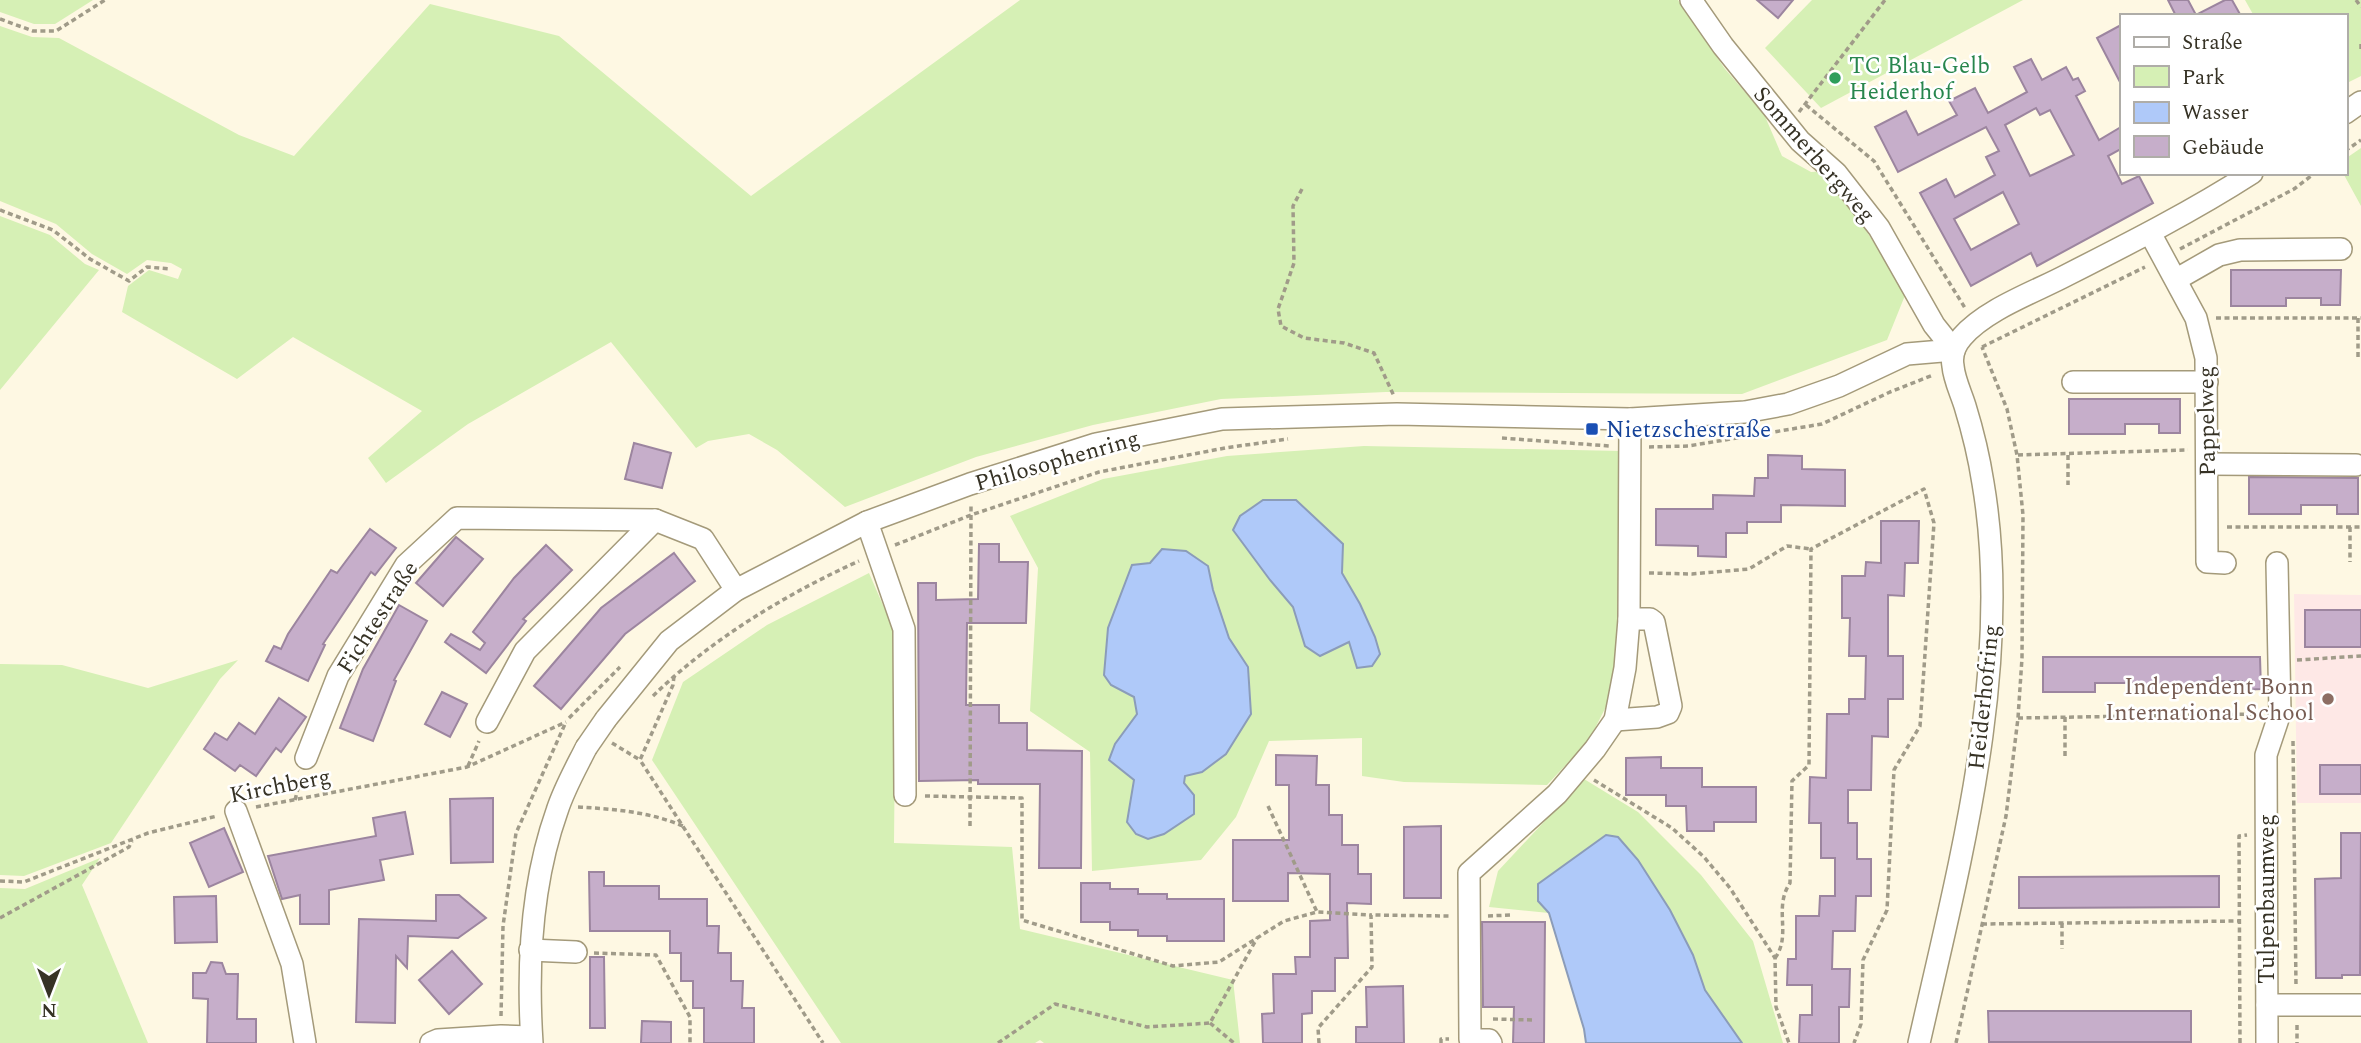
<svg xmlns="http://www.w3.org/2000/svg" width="2361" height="1043" font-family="Spectral,serif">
	<rect width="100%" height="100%" fill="#fef8e3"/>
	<polygon fill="#fee8e6" points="2294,594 2361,595 2361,803 2297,803"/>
	<g fill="#d6f0b5" fill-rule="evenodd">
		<polygon points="0,0 93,0 55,24 34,24 0,12"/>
		<polygon points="1020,0 1678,0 1725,69 1764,114 1782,156 1811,172 1828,171 1906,293 1887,340 1742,394 1386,392 1221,399 1093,425 976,457 845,507 777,450 749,434 708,441 696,448 611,342 468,424 386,483 368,458 422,411 293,337 237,379 122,312 128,286 149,270 178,279 182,269 171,263 147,260 127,274 92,254 56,224 0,201 0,26 32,37 59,38 239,135 294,156 430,4 559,36 751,196"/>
		<polygon points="1812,0 2023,0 1821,108 1765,48"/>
		<polygon points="2245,0 2361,0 2361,76 2345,84 2345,16 2254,16"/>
		<polygon points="2361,148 2361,206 2343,173 2345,173 2345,159"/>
		<polygon points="0,216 50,235 85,264 99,270 0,390"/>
		<path d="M1364,446L1622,451L1615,689L1589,740L1547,785L1404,782L1362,776V738L1269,741L1236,817L1201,860L1092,871L1090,752L1030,711L1038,568L1010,516L1103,479L1227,456ZM1234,530L1342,573L1360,604L1357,668L1349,642L1305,646L1293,607ZM1208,566L1213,590L1229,638L1248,667L1202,772L1184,776V783L1127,822L1134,780L1115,744L1137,714L1134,697L1111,685Z"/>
		<polygon points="869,573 896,635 894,843 1012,847 1020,929 1233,980 1240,1043 1044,1043 1040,1040 1035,1043 841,1043 652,760 683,682 767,625"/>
		<polygon points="238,660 220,679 111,843 24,876 0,875 0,664 62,665 148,688"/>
		<polygon points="1584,779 1638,812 1701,875 1753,941 1783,1043 1742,1043 1705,990 1693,955 1670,910 1538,901 1549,913 1489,907 1498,871"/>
		<polygon points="100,858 82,885 148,1043 0,1043 0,888 25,889"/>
	</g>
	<g fill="#afc9f9" stroke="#8b9cb9" stroke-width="2">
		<polygon points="1263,500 1296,500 1343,544 1342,573 1360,604 1375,637 1380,654 1372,666 1357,668 1349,642 1320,656 1305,646 1293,607 1270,580 1233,530 1240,516"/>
		<polygon points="1162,549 1186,551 1208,566 1213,590 1229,638 1248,667 1251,714 1226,754 1202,772 1185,776 1184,783 1194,795 1194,814 1164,834 1148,839 1136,834 1127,822 1134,780 1109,760 1115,744 1137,714 1134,697 1111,685 1104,675 1108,628 1132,565 1150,563"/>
		<polygon points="1606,835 1618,837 1638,860 1670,910 1693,955 1705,990 1742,1043 1586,1043 1584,1029 1549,913 1538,901 1538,884"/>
	</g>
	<g fill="#c6aeca" stroke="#9c859f" stroke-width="2" fill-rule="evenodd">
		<polygon points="1757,0 1793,0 1778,18"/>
		<polygon points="2168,0 2188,0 2196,15 2225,0 2232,0 2241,16 2176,16"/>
		<polygon points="2121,25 2121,84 2097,38"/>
		<path d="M2031,59L2042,80L2066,67L2073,80L2078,78L2085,91L2076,96L2099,140L2121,127V149L2108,156L2122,184L2139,176L2153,203L2037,266L2031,253L1971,286L1920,193L1946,179L1955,197L1995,175L1986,157L1999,151L1986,127L1898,172L1875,127L1906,111L1918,135L1957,115L1949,101L1975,88L1988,113L2027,92L2014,67ZM2036,108L2040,115L2050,110L2074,155L2030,176L2005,125ZM2003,192L2019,224L1971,250L1954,219Z"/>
		<polygon points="2231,270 2341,270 2340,305 2321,305 2321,298 2286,298 2286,306 2231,306"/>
		<polygon points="2069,399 2180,399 2180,433 2159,433 2159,424 2125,424 2125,434 2069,434"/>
		<polygon points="634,443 671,453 662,488 625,479"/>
		<polygon points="1768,455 1802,456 1802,469 1845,470 1845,506 1781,505 1781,522 1747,522 1747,533 1726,533 1726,557 1698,556 1698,546 1656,545 1656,509 1713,509 1713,495 1754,496 1755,478 1768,478"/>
		<polygon points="2249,477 2358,478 2358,514 2337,514 2337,505 2301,505 2301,514 2249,514"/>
		<polygon points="1881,521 1919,521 1918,563 1905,563 1904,596 1888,595 1888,656 1903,656 1903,699 1888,699 1888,737 1872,736 1871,790 1848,790 1848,823 1857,823 1857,859 1871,859 1871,896 1856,896 1855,931 1833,931 1832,969 1850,969 1849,1007 1839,1007 1839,1043 1799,1043 1800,1015 1812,1015 1812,985 1787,985 1788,959 1796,959 1796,916 1819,916 1820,896 1835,896 1835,858 1821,858 1821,823 1809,823 1810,777 1826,778 1827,714 1849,714 1849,699 1865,699 1866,656 1849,656 1850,618 1842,618 1842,576 1865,576 1866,562 1881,563"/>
		<polygon points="370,529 396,548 375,575 371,572 323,644 325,645 308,681 266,661 274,646 281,649 288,634 331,570 337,573"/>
		<polygon points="456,537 483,559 443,606 416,583"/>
		<polygon points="979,544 999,544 999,562 1028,562 1026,623 967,623 966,705 999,705 999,723 1027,723 1027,750 1082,751 1081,868 1039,868 1040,784 978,784 978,780 919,781 918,583 936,583 936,600 978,599"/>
		<polygon points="546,545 572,570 523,619 526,621 486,673 445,642 451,634 480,650 485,643 473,632 514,578"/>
		<polygon points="674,553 695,581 625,634 561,709 534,686 601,608"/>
		<polygon points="399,605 427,621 394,680 396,681 373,741 340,728 363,669"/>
		<rect x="2305" y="610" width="56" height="37"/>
		<polygon points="2043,657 2260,657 2261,689 2242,690 2242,681 2203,681 2203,692 2136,692 2135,683 2095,683 2095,692 2043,692"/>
		<polygon points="442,692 467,704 450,737 425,724"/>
		<polygon points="279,698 306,717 281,752 276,748 256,776 240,765 235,771 204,749 215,733 227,740 239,723 255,734"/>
		<polygon points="1276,755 1317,756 1316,785 1329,785 1329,815 1342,815 1342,845 1358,845 1358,874 1371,874 1371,904 1347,903 1348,958 1335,958 1335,991 1312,991 1312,1013 1302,1014 1302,1043 1263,1043 1262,1014 1274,1013 1273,974 1296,974 1295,957 1310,957 1310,921 1330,920 1330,874 1288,873 1288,901 1233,901 1233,840 1289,840 1289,785 1276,785"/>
		<polygon points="1661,757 1661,768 1702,768 1702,787 1756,787 1756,822 1714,822 1714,831 1687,831 1686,806 1666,806 1666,795 1626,795 1626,758"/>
		<rect x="2320" y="765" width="41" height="29"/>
		<polygon points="493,798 493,862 451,863 450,799"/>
		<polygon points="405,812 413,854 380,860 384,880 329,890 329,924 300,924 300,895 282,899 268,856 376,836 373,818"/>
		<polygon points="1441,826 1441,898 1404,898 1404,827"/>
		<polygon points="224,828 243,872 209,887 190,843"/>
		<polygon points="2341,833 2361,833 2360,975 2342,975 2342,978 2316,978 2315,879 2341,878"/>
		<polygon points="589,872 604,872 604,886 659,886 659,899 707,899 707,926 719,926 718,953 731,953 731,981 743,981 742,1008 754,1008 754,1043 704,1043 704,1008 693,1008 693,981 681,981 681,953 670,953 670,931 590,931"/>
		<polygon points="2219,876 2219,907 2019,908 2019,877"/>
		<polygon points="1081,883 1110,883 1110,889 1138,889 1138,894 1167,894 1167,899 1224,899 1224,941 1167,941 1167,936 1138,936 1138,930 1110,930 1110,922 1081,922"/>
		<polygon points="436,895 459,895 486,918 458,938 408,936 407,968 396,956 395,1023 356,1022 359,919 436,921"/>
		<polygon points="216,896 217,942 175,943 174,897"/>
		<polygon points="1482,922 1545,922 1544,1043 1513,1043 1514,1007 1483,1007"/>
		<polygon points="452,951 482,984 449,1014 419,980"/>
		<polygon points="590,957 604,957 605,1028 590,1028"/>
		<polygon points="211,962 222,963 226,974 238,974 237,1019 256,1019 256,1043 207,1043 208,999 193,998 193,973 206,973"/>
		<polygon points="1403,986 1404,1043 1356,1043 1356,1027 1367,1027 1366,987"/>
		<polygon points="1988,1011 2191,1011 2191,1042 1989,1042"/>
		<polygon points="642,1021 671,1022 671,1043 641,1043"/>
	</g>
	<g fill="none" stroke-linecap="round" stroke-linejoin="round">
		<defs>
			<g id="minor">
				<polyline points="1691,0 1723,46 1800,141 1836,173 1879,228 1934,325 1954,350"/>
				<polyline points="2345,113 2361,102"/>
				<polyline points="2150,233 2196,318 2206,358 2207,562 2225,563"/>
				<polyline points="2177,279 2219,255 2240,250 2341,249"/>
				<polyline points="2073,382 2207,382"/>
				<polyline points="2207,464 2356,465"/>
				<polyline points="867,522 904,629 905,795"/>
				<polyline points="606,719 669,641 736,590 867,522 970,484 1096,444 1222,419 1397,414 1630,419 1745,412 1788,404 1839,386 1907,354 1954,350"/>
				<polyline points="1615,720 1657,717 1668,713 1671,706 1654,622 1650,619 1629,619"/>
				<polyline points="487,722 525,651 655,520"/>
				<polyline points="306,758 338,676 406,565 457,518 655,520 703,539 736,590"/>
				<polyline points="236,811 292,964 305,1043"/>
				<polyline points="530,950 576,952"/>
				<polyline points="2267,1005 2361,1005"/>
				<polyline points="431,1043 438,1040 501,1036 531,1037"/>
				<path d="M532,1043C527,966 531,884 557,811C564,789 576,768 586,748"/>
				<polyline points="1491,1043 1489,1040 1470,1039 1469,873 1557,794 1595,749 1615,720 1625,668 1629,619 1630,419"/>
				<path d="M1919,1043C1959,866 2014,665 1983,483C1979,457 1973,432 1965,406C1961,393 1954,379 1953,366C1951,355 1955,345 1962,337C1986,309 2035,292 2067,275C2130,243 2193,211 2252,173"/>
				<polyline points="2267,1043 2266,755 2280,713 2277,563"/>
			</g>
		</defs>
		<use href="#minor" stroke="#a49a7a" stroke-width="24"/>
		<g stroke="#a09b89" stroke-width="3.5" stroke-dasharray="5 3.5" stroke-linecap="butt">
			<polyline points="2356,0 2361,7"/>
			<polyline points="0,19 33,31 56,31 105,0"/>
			<polyline points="2361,44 2361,49"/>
			<polyline points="1806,105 1874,161 1965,308"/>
			<polyline points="1799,112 1885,0"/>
			<polyline points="2345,151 2361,140"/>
			<polyline points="1302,189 1293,206 1294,263 1278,309 1281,326 1304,338 1344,343 1374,353 1394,396"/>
			<polyline points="0,210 53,230 90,259 129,281 147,267 170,269"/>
			<polyline points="2180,249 2294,189 2315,173"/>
			<polyline points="2216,318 2361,318"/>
			<polyline points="1982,347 2145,267"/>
			<polyline points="2358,357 2358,318"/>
			<polyline points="1502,438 1609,446"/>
			<polyline points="1649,447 1688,446 1822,424 1890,392 1933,375"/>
			<polyline points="2018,455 2188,450"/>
			<polyline points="2068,455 2068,485"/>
			<polyline points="2227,527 2361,527"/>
			<polyline points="2350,527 2350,562"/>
			<polyline points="895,545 971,515 1099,472 1225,448 1288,439"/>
			<polyline points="1649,573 1692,574 1749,569 1787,546 1811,549"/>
			<polyline points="2297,660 2361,656"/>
			<polyline points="674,676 673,685 640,760 823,1043"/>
			<path d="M653,696C710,640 786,594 859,561"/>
			<polyline points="2065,717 2065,757"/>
			<polyline points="569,718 620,667"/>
			<polyline points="2018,718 2259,714"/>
			<polyline points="2293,741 2296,986"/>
			<polyline points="612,743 640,760"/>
			<polyline points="468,766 479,741"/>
			<polyline points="1594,780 1672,828 1704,857 1730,888 1775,958 1776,1007 1789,1043"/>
			<polyline points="925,796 1022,798 1022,920 1173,966 1219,962 1284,921 1317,912 1371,915"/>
			<polyline points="295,800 301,777"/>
			<polyline points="1268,806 1317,912"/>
			<polyline points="256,807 467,767 566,722"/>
			<path d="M578,807C614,809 650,812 683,826"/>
			<polyline points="970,826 971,506"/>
			<polyline points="0,881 24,882 148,833 217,816"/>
			<polyline points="1488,916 1510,915"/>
			<polyline points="0,918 129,847 132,841"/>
			<polyline points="2062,923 2062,949"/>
			<polyline points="1982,924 2239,921"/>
			<polyline points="594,953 656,955 690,1017 690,1043"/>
			<path d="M1775,958C1792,935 1773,908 1790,883L1792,781L1809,765L1811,549L1924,489L1934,523L1920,726L1894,770L1887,910L1863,960L1861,1024L1854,1043"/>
			<polyline points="501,1016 503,926 516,833 565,724"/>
			<polyline points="1493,1019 1533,1020"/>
			<polyline points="1210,1023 1234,1043"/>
			<polyline points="2297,1025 2297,1043"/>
			<polyline points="998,1043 1055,1004 1147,1027 1210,1023 1257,938"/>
			<polyline points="1319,1043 1318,1028 1372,967 1371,915 1449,916"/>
			<polyline points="1441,1043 1441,1039 1449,1039"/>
			<polyline points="1956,1043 2006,816 2018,718 2022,658 2023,515 2017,455 2007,409 1982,347"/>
			<polyline points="2240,1043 2239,836 2247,835"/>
		</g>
		<use href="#minor" stroke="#fff" stroke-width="21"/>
		<defs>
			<polyline id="minor-bridge" points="586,748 606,719"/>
		</defs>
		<use href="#minor-bridge" stroke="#a49a7a" stroke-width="24" stroke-linecap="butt"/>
		<use href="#minor-bridge" stroke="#fff" stroke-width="21"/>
	</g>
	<circle fill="#2e9e5b" stroke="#fff" stroke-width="2.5" cx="1835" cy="78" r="7"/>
	<rect fill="#1a4fb4" stroke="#fff" stroke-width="2.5" x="1585" y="422" width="14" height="14" rx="3.5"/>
	<circle fill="#8d6e63" stroke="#fff" stroke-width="2.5" cx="2328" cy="699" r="7"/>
	<g text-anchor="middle" stroke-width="5" stroke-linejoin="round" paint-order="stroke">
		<g font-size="23" fill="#27864d" stroke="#fff" text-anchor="start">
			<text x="1849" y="73">TC Blau-Gelb<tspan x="1849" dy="26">Heiderhof</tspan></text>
		</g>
		<g font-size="23" fill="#363225" stroke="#fff">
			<text transform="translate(1815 154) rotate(49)" y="8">Sommerbergweg</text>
			<text transform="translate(2206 421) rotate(-91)" y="8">Pappelweg</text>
			<text transform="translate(1057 460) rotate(-16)" y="8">Philosophenring</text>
			<text transform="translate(377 617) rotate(-57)" y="8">Fichtestraße</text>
			<text transform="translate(1983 697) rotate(-84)" y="8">Heiderhofring</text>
			<text transform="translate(280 785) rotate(-11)" y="8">Kirchberg</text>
			<text transform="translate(2266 899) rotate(-90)" y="8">Tulpenbaumweg</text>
		</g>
		<g font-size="23" fill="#164399" stroke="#fff" text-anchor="start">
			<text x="1606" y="437">Nietzschestraße</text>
		</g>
		<g font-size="23" fill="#785e54" stroke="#fff" text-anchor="end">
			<text x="2314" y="694">Independent Bonn<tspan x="2314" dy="26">International School</tspan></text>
		</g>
	</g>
	<rect x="2120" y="14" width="228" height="161" fill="#ffffff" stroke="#afada8" stroke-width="2"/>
	<rect x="2134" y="37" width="35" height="10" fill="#ffffff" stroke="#afada8" stroke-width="2"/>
	<text x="2182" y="49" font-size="21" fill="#363225">Straße</text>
	<rect x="2134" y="66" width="35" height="21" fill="#d6f0b5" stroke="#afada8" stroke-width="2"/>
	<text x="2182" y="84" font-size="21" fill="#363225">Park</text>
	<rect x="2134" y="102" width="35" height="21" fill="#afc9f9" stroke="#afada8" stroke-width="2"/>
	<text x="2182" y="119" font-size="21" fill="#363225">Wasser</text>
	<rect x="2134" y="136" width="35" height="21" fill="#c6aeca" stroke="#afada8" stroke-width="2"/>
	<text x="2182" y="154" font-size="21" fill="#363225">Gebäude</text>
	<g transform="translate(49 994) rotate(180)" stroke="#ffffff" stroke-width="5" paint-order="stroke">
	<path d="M0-5L12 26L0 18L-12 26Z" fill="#363225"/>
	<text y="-10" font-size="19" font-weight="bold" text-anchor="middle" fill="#363225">N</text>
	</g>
</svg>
